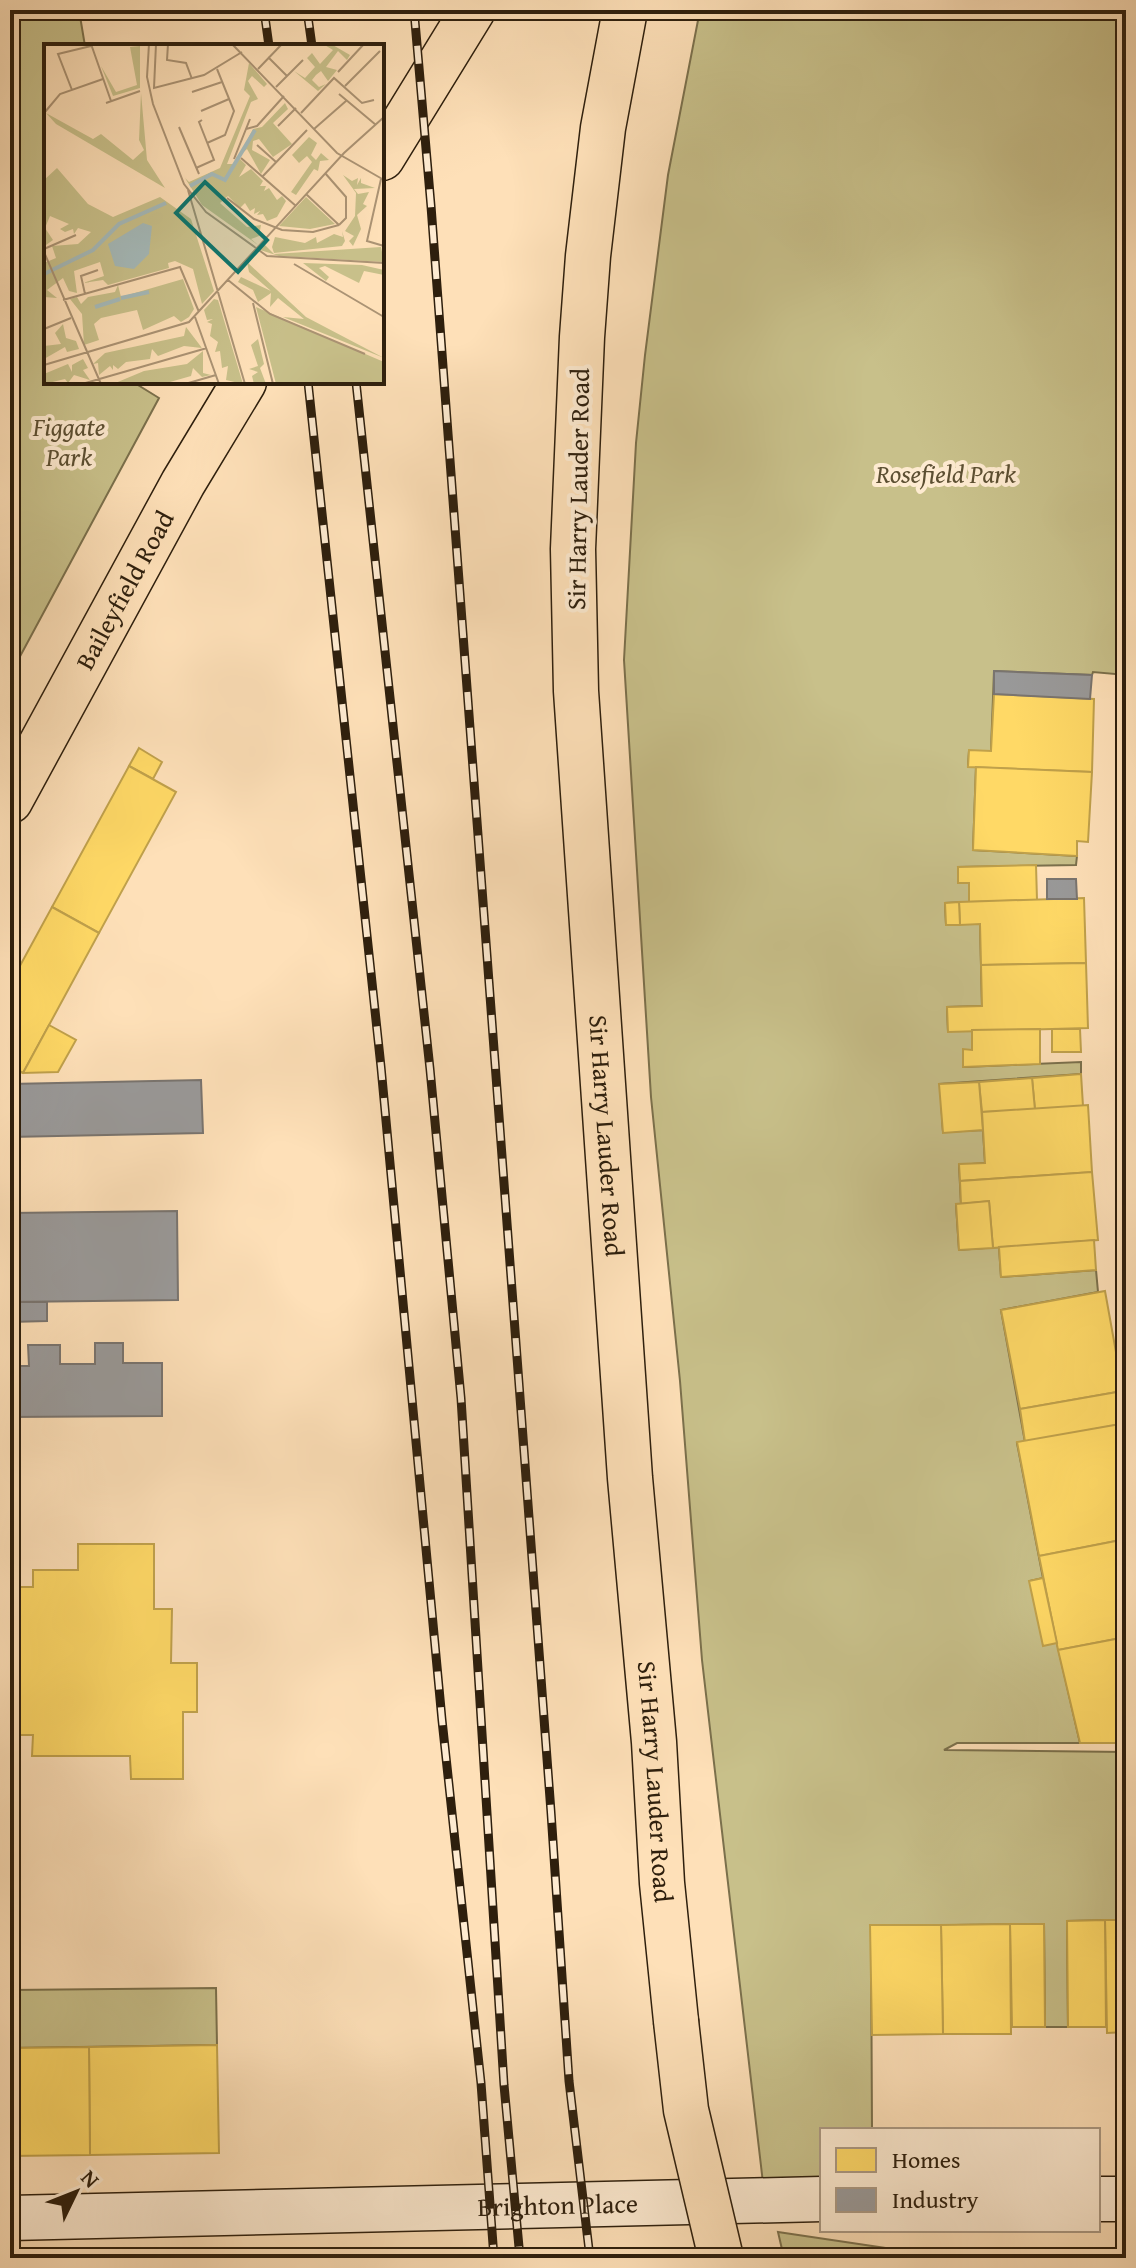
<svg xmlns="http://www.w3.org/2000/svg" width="1136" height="2268" font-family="'Gentium Book Plus',serif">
	<rect width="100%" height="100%" fill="#fee0b8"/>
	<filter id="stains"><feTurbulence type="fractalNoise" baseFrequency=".0025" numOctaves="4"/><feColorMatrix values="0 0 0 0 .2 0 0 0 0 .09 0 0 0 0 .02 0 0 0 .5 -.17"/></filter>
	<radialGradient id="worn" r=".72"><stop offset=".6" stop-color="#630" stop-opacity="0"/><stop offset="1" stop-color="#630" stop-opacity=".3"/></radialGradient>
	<g fill="#c8c08a" stroke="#7b704c" stroke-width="2">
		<polygon points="10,10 79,10 85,46 46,46 46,382 133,382 159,398 10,675"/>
		<polygon points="700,10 1126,10 1126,675 1093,672 1092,675 994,671 991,751 969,751 968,766 976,767 973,850 1077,856 1076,865 958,867 959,883 969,883 969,902 945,903 946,924 980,924 982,1006 947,1007 948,1031 972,1030 972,1050 963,1050 963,1067 1081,1062 1081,1074 940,1084 943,1132 983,1130 985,1163 959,1165 961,1204 956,1204 959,1250 999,1247 1001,1277 1096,1270 1098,1292 1001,1310 1025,1442 1017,1443 1043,1578 1030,1581 1057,1643 1080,1743 957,1743 944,1750 1126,1752 1126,1899 1118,1920 1067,1921 1068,2027 1045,2027 1044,1924 871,1926 872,2130 822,2130 822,2180 763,2183 702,1660 680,1381 651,1097 624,660 636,443 645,355 668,175"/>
		<polygon points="216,1988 217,2045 10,2048 10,1990"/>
		<polygon points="778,2232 953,2258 784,2258"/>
	</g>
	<g fill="#ffd966" stroke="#c0a14b" stroke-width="2">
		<polygon points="994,694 1094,699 1092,772 968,767 969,750 991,751"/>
		<polygon points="139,748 162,762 153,779 129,766"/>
		<polygon points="129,766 176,792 99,933 52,907"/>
		<polygon points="976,767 1092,772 1088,842 1077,841 1077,856 973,850"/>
		<polygon points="1036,865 1037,900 969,902 969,883 958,883 958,867"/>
		<polygon points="1084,898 1086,963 981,965 980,924 960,925 959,902"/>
		<polygon points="959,902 960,925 946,925 945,903"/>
		<polygon points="52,907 99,933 23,1073 10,1066 10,984"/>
		<polygon points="1086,963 1088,1028 948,1032 947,1007 982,1006 981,965"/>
		<polygon points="49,1025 76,1040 58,1072 23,1073"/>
		<polygon points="1040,1029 1040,1064 963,1067 963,1049 972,1050 972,1030"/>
		<polygon points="1052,1029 1080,1029 1081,1052 1052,1052"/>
		<polygon points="1081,1074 1083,1106 1035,1110 1032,1078"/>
		<polygon points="1032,1078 1035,1110 982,1112 979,1082"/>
		<polygon points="979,1082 983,1130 943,1133 939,1084"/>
		<polygon points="1088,1105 1092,1172 960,1181 959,1164 985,1163 982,1112"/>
		<polygon points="1092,1172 1098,1240 993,1248 989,1201 961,1204 960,1181"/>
		<polygon points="989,1201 993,1248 959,1250 956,1204"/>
		<polygon points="1094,1240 1096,1270 1001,1277 999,1247"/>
		<polygon points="1105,1291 1123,1391 1020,1409 1001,1310"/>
		<polygon points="1117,1392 1122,1424 1025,1442 1020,1409"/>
		<polygon points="1126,1423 1126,1539 1039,1556 1017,1442"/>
		<polygon points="1126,1539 1126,1637 1058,1650 1039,1556"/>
		<polygon points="78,1544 154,1544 154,1609 172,1609 171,1663 197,1663 197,1712 183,1712 183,1779 131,1779 130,1756 32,1756 33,1735 10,1735 10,1587 33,1587 33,1570 78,1570"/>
		<polygon points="1043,1578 1057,1643 1043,1646 1029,1581"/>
		<polygon points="1126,1637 1126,1743 1080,1743 1058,1650"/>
		<polygon points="1126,1899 1126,1920 1118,1920 1117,1900"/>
		<polygon points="1105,1920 1126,1920 1126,2032 1107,2033"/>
		<polygon points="1105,1920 1106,2027 1068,2027 1067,1921"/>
		<polygon points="1010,1924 1044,1924 1045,2027 1012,2027"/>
		<polygon points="1010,1924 1011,2034 943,2034 941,1925"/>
		<polygon points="870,1925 941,1925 943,2034 872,2035"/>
		<polygon points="217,2045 219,2153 90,2155 89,2047"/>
		<polygon points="89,2047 90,2155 10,2156 10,2048"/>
	</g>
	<g fill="#999" stroke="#79746f" stroke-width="2">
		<polygon points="994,671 1092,675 1090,699 994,694"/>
		<polygon points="1047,879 1076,879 1077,899 1047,899"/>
		<polygon points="201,1080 203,1133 10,1137 10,1084"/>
		<polygon points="177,1211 178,1300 10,1302 10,1213"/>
		<polygon points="10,1302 47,1302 47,1321 10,1322"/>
		<polygon points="95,1343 123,1343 123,1363 162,1363 162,1416 10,1417 10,1366 29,1366 28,1345 60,1345 60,1364 95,1364"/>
	</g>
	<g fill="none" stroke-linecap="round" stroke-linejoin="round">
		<defs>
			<g id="secondary">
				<polyline points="1098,2199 1126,2199"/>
				<path id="s1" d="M10,2218L822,2199"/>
			</g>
			<g id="primary">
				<path id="s2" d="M625,10L603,128L588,256L582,337L573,549L576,691L630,1478L654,1742L662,1883L676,2021"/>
				<polyline points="382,158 473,10"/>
				<path id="s3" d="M10,801L183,483L244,382"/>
			</g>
		</defs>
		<use href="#secondary" stroke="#2e1f0d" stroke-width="47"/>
		<use href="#primary" stroke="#2e1f0d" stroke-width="47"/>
		<use href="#secondary" stroke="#feebd1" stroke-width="44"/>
		<use href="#primary" stroke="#fee0b8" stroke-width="44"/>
		<defs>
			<g id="rail">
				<polyline points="264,10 269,46"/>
				<polyline points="307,10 312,46"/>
				<polyline points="414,10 431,206 551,1812 569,2081 590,2258"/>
				<polyline points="308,382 381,1067 442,1720 481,2083 494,2258"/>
				<polyline points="356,382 430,1069 461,1398 504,2085 520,2258"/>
			</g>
		</defs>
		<use href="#rail" stroke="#2e1f0d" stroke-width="9"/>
		<use href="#rail" stroke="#feebd1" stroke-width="6" stroke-dasharray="18" stroke-linecap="butt"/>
		<defs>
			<polyline id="primary-bridge" points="676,2021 686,2110 721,2258"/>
		</defs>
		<use href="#primary-bridge" stroke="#2e1f0d" stroke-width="47" stroke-linecap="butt"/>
		<use href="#primary-bridge" stroke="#fee0b8" stroke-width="44"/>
	</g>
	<g text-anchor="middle" stroke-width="8" stroke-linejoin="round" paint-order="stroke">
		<g font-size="26" font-style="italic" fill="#5c4f32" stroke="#feebd1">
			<text x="69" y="436">Figgate<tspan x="69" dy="30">Park</tspan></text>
			<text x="946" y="483">Rosefield Park</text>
		</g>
		<g font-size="26" fill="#2e1f0d" stroke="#feebd1">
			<text transform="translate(578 489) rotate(-89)" y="9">Sir Harry Lauder Road</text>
			<text dy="9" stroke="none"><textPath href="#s3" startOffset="240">Baileyfield Road</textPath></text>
			<text dy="9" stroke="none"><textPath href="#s2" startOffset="1130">Sir Harry Lauder Road</textPath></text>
			<text dy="9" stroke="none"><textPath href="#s2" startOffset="1778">Sir Harry Lauder Road</textPath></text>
			<text dy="9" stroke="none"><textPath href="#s1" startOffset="548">Brighton Place</textPath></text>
		</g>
	</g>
	<g transform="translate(44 44)">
		<rect width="340" height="340" fill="#fee0b8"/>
		<path d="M279,0H287L306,11L303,16L294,7L282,23L293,26L284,37L277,27L272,31L268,36L275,43L282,40L274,47L250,27L261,34L271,23L263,14L268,9L276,20L289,6ZM96,2V44L69,52L57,22L72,48L93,41L86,3ZM205,19L223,40L220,43L208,32L204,37L214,55L207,58L183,120H190L193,112L202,121L195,133L207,125L219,137L216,142H222L220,147L225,144L233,156L238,152L242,157L233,173L223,177L219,170L213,171L216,167L210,170L211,164L206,167L201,159L196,164L184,152L176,159L203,183L217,181L215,192L207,195L214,201L158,161L141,134L145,138L176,124L206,52L200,46ZM97,49L103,116L121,144L12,80L2,69L49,95L57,90L89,116L100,106L95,96ZM241,59L244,65L229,79L248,100L229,113L215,95L209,97L208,106L226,116L217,130L203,105L195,112L209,85L218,83ZM265,93L273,99L267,111L272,116L277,109L285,116L276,117L274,127L270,125L252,151L247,148L268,118L263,112L255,119L248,111ZM13,124L44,160L69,173L116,153L147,175L170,247L158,260L149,225L131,217L124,219L125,224L64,241L59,236L39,239L60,232L56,218L30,227L33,249L25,247L19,234L3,246L13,254L0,253V219L12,214L8,202L34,200L47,188L34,184L30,190L29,185L21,188L16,185L25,180L6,172L1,184L9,196L2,201L0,195V144L2,143L0,136ZM299,131L308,137L314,134L313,141L317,134V139L331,144L310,145L314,150L325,148L319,160L323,162L313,171L317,185L309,202L305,197L310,192L301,187L311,172L312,149ZM262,153L291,180L266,185L235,182ZM298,187L301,197L298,202L230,209L228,203L231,193L261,199L272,193L273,199L290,190L299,193ZM220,200L230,210L337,203L340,218L235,212L213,205ZM203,218L262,273L340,314L239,273L260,275L234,254L226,263L227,249L214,258L209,246L194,238L197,233L227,247L205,228ZM259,219L318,221L340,226V231L320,227L315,239L281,222L275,224L285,233L282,237ZM139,235L150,265L145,273L137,278L130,272L99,286L93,266L57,274L50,280L55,296L40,301L38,270L26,255L33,253L37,260L44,253L71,248L74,241L77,253ZM170,255L174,256L199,340L182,336L184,322L178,324L176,307L171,308L174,298L166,292L168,280L163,278L169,275L163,276L160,266ZM212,263L340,318V340H232ZM19,280L22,294L32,297L35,305L23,308L21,303L0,315V302L17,300L11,289ZM142,283L158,304L140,302L114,312L108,305L106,315L82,318L74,325L69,321V326L66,322L55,331L54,319L49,320L61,309L140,292ZM214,295L220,320L216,324L222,340H210L208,332L214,328L205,325L214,322L207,301ZM159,307V329L167,331L158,333L149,324L147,332L119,340H69L100,327L143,320ZM39,315L44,324L39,326L46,336L30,331L24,339L21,335L0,340V330L24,320L28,328V321Z" fill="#c8c08a"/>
		<path d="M99,179L108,182L105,210L90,225L71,222L64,200Z" fill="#a5baba"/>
		<path fill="none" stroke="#a5baba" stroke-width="4" d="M146,142L168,130L181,136L211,86M0,230L49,206L75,180L122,159M77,254L105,248M51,263L76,255"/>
		<path fill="none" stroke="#ab9374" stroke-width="2" d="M47,0L67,57M105,0L103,33L109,60L140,140L162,168L223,212L340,219M112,0L110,44L160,31L198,8M124,0L123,16L142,19L148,35M188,0L293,109L340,136M224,13L243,32M214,25L238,0M294,28L320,0M301,42L336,7M232,43L259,16M28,46L14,10L47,2M148,48L178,38M295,50L332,81M62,59L96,47M157,67L185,55M1,68L16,50L59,35M257,69L290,34L318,59L330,56M234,82L252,64M135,83L155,130M202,85L213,82L240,52M270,85L302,57M163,99L181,91L190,67L173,25M213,101L232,118M197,114L252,162M190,115L206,75M152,124L170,116L155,78L158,76M281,129L302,153V174L295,181M218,133L263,86M337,135L323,197L340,202M144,146L201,340M262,150L295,181M183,154L210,175L238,186L269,188L295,181M0,205L32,191M0,208L57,340M250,220L340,273M184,236L226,270L321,310M41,250L37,232L54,226M19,256L136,223L155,268M209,259L229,340M151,273L175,340M0,285L27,274M0,321L145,278L300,109L340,73M38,340L163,304M141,340L172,331"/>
		<path fill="#0f766e" fill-opacity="0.15" stroke="#0f766e" stroke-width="4" d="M161,138L223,196L194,228L132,169Z"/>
		<rect width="340" height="340" fill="none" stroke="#2e1f0d" stroke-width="4"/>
	</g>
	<rect width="1136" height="2268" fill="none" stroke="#fee0b8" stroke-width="40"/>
	<rect x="12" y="12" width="1112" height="2244" fill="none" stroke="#2e1f0d" stroke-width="4"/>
	<rect x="20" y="20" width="1096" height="2228" fill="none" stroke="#2e1f0d" stroke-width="2"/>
	<rect x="820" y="2128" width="280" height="104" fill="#feebd1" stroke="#ab9983" stroke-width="2"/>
	<rect x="836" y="2148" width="40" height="24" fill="#ffd966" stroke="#ab9983" stroke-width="2"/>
	<text x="892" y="2168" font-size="24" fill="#2e1f0d">Homes</text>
	<rect x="836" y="2188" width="40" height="24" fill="#999999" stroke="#ab9983" stroke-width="2"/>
	<text x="892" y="2208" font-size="24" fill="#2e1f0d">Industry</text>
	<g transform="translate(76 2192) rotate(47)" stroke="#feebd1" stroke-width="6" paint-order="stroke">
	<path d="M0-6L14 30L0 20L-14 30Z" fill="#2e1f0d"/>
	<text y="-12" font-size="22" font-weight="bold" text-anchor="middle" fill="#2e1f0d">N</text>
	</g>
	<rect width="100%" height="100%" filter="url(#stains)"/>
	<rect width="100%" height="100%" fill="url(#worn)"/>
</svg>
